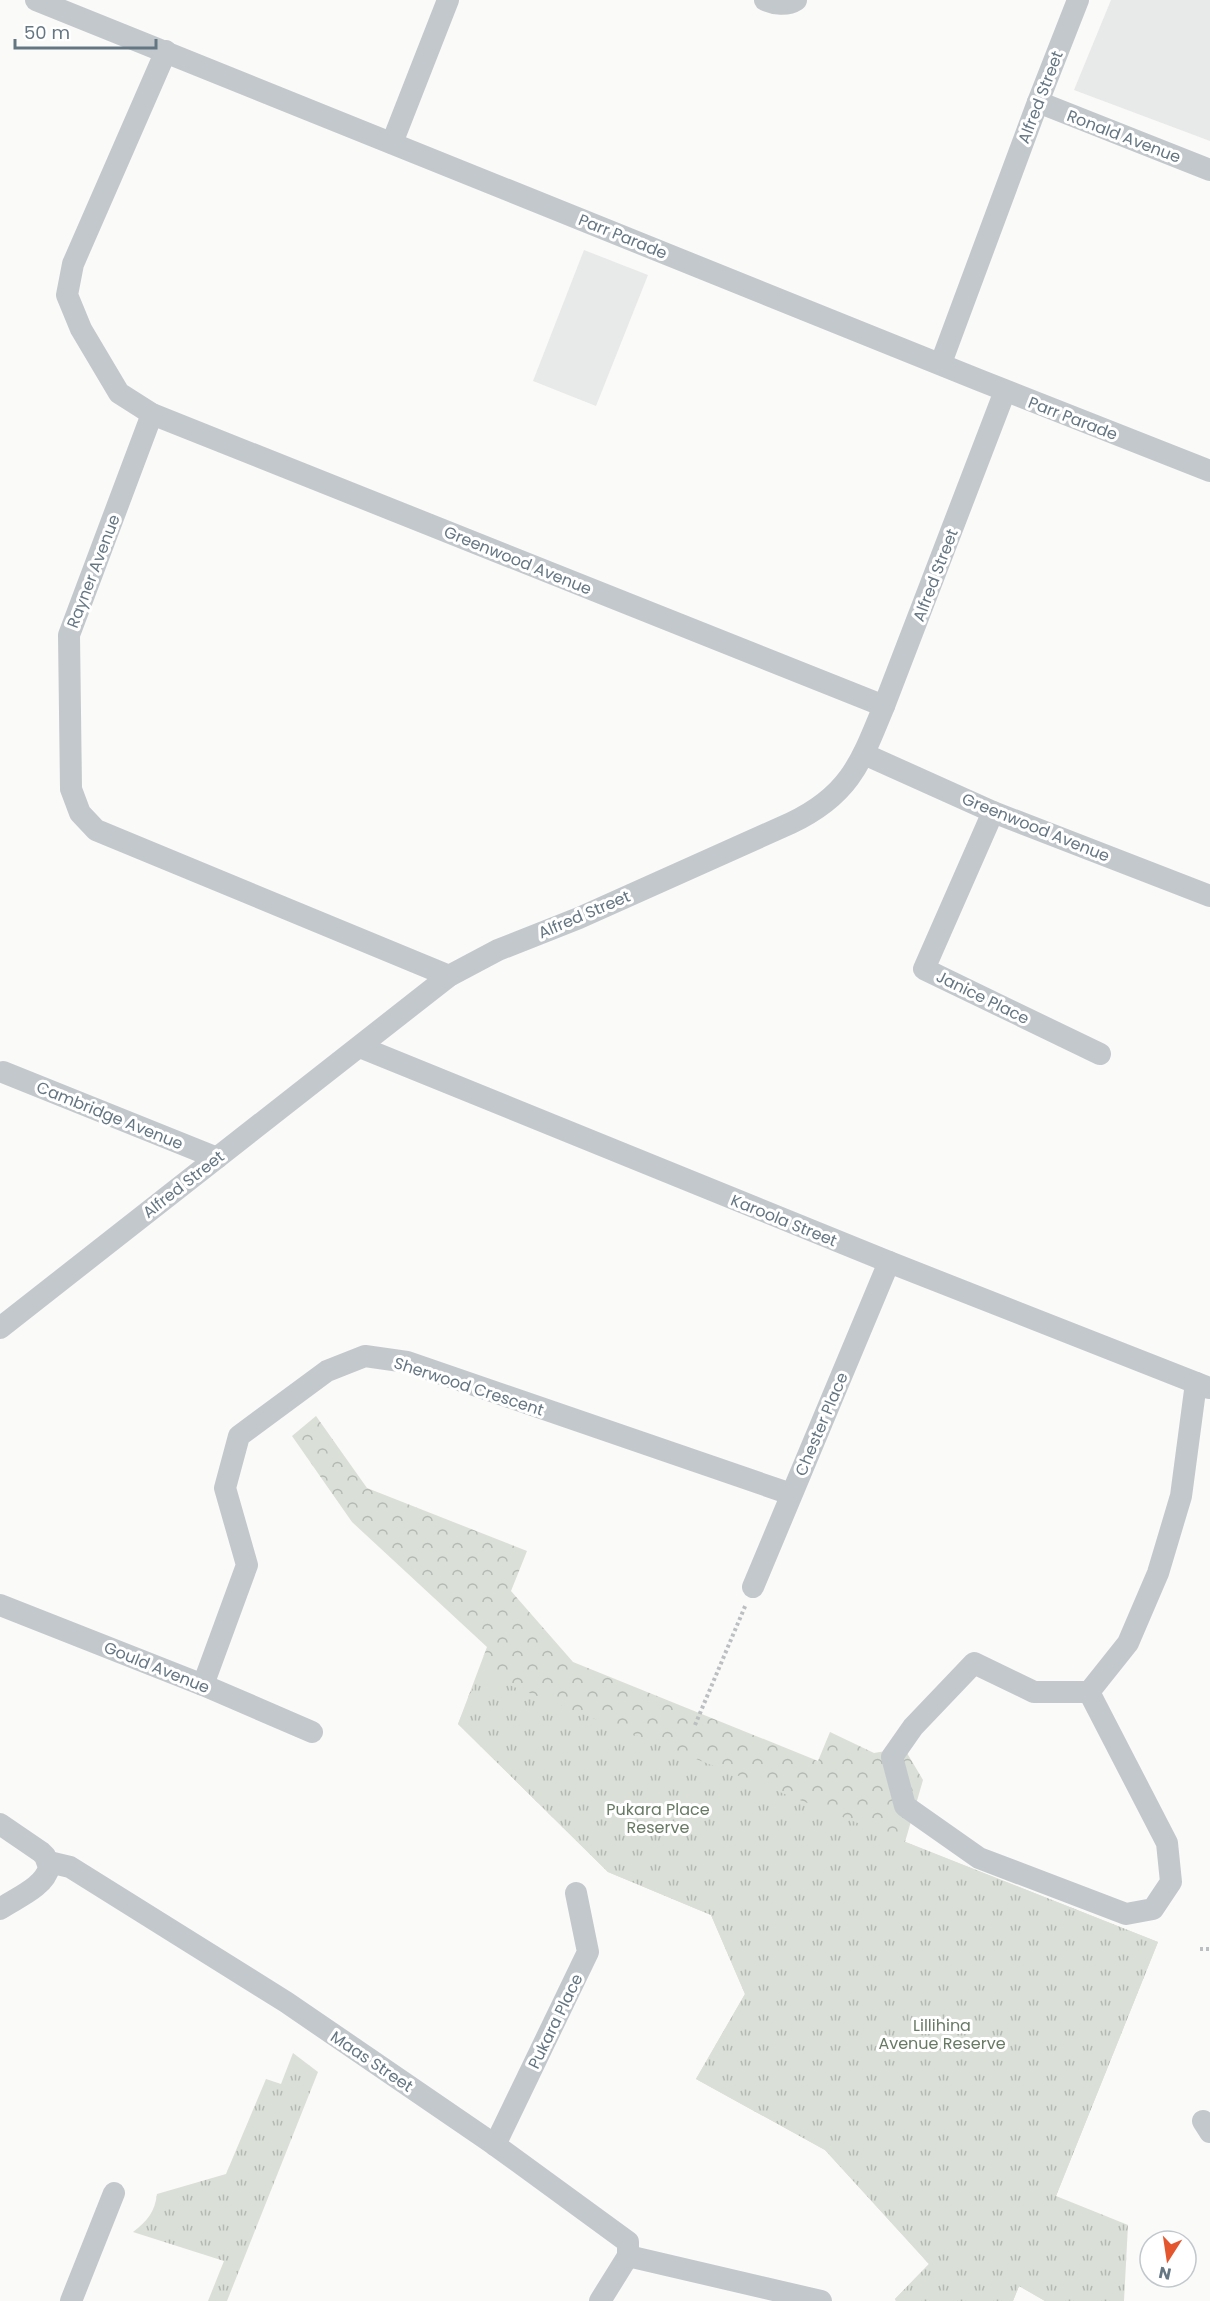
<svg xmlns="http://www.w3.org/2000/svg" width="1210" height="2301" font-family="Poppins,sans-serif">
	<defs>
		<pattern id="forest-crowns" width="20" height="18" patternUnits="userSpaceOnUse" patternTransform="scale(1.5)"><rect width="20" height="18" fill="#dadfd7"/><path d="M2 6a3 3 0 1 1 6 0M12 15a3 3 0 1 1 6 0" fill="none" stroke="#b4b9b4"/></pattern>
		<pattern id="park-tufts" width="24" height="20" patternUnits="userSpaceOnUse" patternTransform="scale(1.5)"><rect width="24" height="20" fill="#dadfd7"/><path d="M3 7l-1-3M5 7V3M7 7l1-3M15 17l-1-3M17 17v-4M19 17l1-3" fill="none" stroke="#b4b9b4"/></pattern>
	</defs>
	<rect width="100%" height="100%" fill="#fafaf8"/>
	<g fill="#e8e9e9">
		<polygon points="1111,0 1210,0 1210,141 1074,90"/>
		<polygon points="584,250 648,275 596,406 533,381"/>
	</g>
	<polygon fill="url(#forest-crowns)" points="316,1416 367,1488 527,1551 511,1591 573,1662 818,1761 830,1732 874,1753 904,1748 923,1780 905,1842 1158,1942 1056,2196 1045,2301 1019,2286 1013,2301 896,2301 895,2299 929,2264 825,2150 696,2079 745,1994 711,1915 608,1872 458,1724 487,1647 352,1522 292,1436"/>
	<g fill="url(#park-tufts)">
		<polygon points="479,1673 1158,1942 1056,2196 1128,2225 1124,2301 1045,2301 1019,2286 1013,2301 896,2301 895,2299 929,2264 825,2150 696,2079 745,1994 711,1915 608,1872 458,1724"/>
		<path d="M293,2053L318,2072L227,2301H208L224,2261L133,2232C147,2221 155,2212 157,2194L226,2174L266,2079L281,2084Z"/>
	</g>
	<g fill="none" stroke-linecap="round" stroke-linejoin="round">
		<g stroke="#bbbfc2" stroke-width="4" stroke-dasharray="3 3" stroke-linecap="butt">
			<polyline points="695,1725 746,1604"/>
			<polyline points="1200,1949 1210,1949"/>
		</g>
		<g stroke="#c3c8cc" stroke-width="22">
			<polyline points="36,0 979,380 1210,471"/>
			<path d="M765,0C774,4 787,6 796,0"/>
			<polyline points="166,51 73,264 67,295 81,329 119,393 152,414 884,706"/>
			<polyline points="1038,102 1210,170"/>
			<polyline points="392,143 448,0"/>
			<polyline points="941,363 1038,102 1078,0"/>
			<polyline points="152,414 69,635 71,789 80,813 96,830 449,976"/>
			<polyline points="864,754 993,812 1210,896"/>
			<polyline points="993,812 924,969 1100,1054"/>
			<polyline points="360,1047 889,1262 1209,1388"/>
			<polyline points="3,1072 217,1158"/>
			<path d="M0,1328L449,976L498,950L579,918L791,823C850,795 861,762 884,706L1005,391"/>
			<polyline points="753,1587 889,1262"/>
			<polyline points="0,1605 203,1685 312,1732"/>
			<polyline points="203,1685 247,1565 225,1488 239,1436 327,1371 365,1356 407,1362 791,1494"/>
			<polyline points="1089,1692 1167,1843 1171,1882 1153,1909 1126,1914 979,1858 905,1806 892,1757 913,1727 974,1663 1034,1692 1089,1692 1128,1643 1158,1573 1181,1496 1196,1383"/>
			<path d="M0,1824L41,1852L45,1856L49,1867C45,1887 16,1898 0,1909"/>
			<polyline points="49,1862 70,1867 286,2002 495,2145 628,2242 628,2256 600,2301"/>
			<polyline points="1203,2121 1210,2132"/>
			<polyline points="495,2145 588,1952 576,1893"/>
			<polyline points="628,2256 821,2301"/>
			<polyline points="71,2301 114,2193"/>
		</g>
	</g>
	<g text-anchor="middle" stroke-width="6" stroke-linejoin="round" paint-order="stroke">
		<g font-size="16" fill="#657683" stroke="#fff">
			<text transform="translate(1040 97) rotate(-69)" y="6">Alfred Street</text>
			<text transform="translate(1124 136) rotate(21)" y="6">Ronald Avenue</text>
			<text transform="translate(623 236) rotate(22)" y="6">Parr Parade</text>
			<text transform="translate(1073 418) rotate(21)" y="6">Parr Parade</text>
			<text transform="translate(518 560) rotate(22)" y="6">Greenwood Avenue</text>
			<text transform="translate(93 571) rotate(-69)" y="6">Rayner Avenue</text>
			<text transform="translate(935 575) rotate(-69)" y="6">Alfred Street</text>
			<text transform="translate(1036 827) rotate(22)" y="6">Greenwood Avenue</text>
			<text transform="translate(584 914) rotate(-23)" y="6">Alfred Street</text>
			<text transform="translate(983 997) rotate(26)" y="6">Janice Place</text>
			<text transform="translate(110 1115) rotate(22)" y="6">Cambridge Avenue</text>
			<text transform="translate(183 1184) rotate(-38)" y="6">Alfred Street</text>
			<text transform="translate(784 1220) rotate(22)" y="6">Karoola Street</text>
			<text transform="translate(469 1386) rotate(18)" y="6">Sherwood Crescent</text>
			<text transform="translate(821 1424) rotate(-67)" y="6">Chester Place</text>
			<text transform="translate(157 1667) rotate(22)" y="6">Gould Avenue</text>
			<text transform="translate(555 2021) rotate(-64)" y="6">Pukara Place</text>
			<text transform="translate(372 2061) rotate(34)" y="6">Maas Street</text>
		</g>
		<g font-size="16" fill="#687a64" stroke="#fff">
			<text x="658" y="1815">Pukara Place<tspan x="658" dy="18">Reserve</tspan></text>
			<text x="942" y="2031">Lillihina<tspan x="942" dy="18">Avenue Reserve</tspan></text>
		</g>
	</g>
	<g transform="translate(1168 2259) rotate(192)"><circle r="28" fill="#ffffff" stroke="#c1c8cd" stroke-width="1.5"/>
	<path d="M0-4.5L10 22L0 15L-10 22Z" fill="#e4572e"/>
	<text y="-9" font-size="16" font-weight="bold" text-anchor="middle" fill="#657683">N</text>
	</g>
	<path d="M15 39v9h141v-9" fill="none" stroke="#657683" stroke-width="3"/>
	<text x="24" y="39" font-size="18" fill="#657683" stroke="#ffffff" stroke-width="4.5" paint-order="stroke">50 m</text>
</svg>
